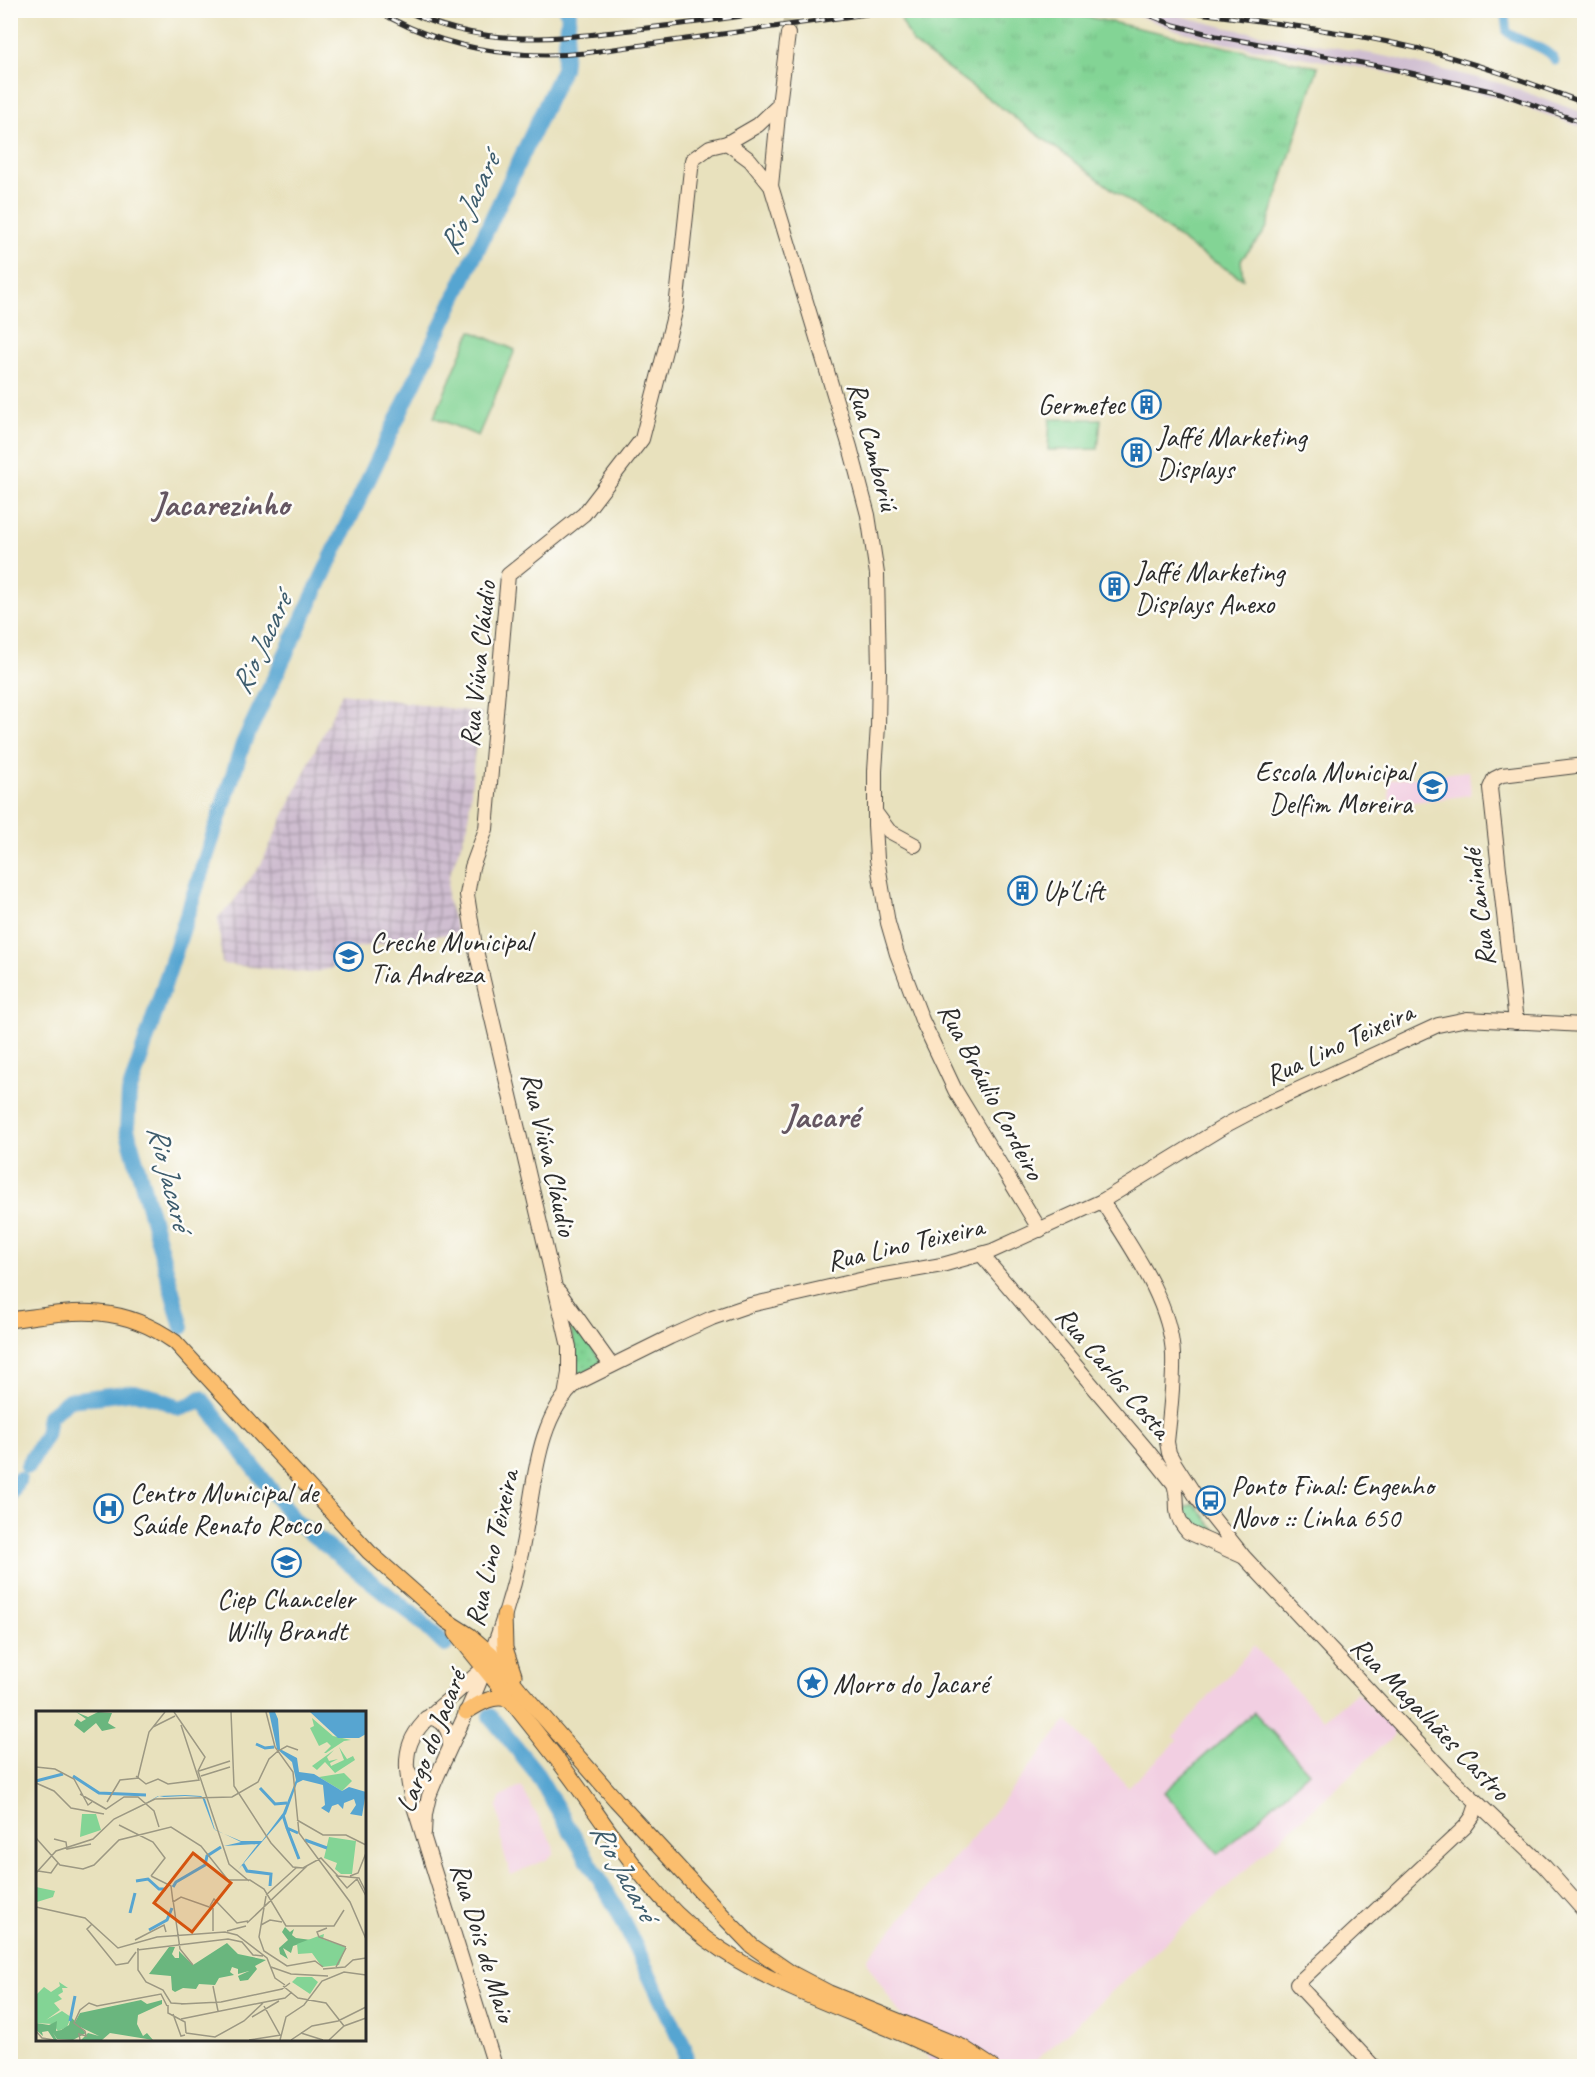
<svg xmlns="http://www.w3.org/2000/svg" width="1595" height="2077" font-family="Caveat,sans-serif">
	<defs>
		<pattern id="industrial-grid" width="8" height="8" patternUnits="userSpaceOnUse" patternTransform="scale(1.5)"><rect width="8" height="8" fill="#cfbdd0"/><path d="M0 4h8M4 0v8" fill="none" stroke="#a89aa9"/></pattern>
		<pattern id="grass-tufts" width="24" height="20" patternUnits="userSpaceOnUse" patternTransform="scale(1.5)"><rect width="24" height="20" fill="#83d495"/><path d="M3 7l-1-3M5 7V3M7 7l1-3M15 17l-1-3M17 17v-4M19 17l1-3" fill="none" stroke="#71b681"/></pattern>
		<pattern id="park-dots" width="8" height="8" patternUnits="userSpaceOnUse" patternTransform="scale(1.5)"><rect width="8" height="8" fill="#83d495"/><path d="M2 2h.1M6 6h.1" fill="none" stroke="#71b681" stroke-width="1.8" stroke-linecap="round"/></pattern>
	</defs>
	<rect width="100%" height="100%" fill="#fdfcf7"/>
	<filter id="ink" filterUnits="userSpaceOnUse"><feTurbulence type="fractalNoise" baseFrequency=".0167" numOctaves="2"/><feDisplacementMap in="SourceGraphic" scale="12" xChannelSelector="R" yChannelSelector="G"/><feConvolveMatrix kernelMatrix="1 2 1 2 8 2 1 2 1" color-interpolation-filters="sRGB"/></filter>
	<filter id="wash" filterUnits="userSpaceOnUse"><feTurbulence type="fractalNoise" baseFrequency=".008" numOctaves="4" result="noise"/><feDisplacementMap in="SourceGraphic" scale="24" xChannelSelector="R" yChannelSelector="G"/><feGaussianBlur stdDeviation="1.35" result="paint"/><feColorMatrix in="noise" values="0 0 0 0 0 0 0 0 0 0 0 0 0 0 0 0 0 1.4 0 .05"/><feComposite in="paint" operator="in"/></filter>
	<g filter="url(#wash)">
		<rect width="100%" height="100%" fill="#e8e1bd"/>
		<g fill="#f2cfe2">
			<polygon points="1469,771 1471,795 1390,805 1388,780"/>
			<polygon points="1254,1646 1324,1720 1356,1692 1394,1730 1393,1736 1034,2062 1032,2066 934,2066 868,1965 867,1958 985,1823 1067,1720 1128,1787 1177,1741 1174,1736"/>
			<polygon points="521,1786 553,1845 554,1854 548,1859 511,1875 503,1850 499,1813 497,1808 500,1798"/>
		</g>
		<polygon fill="url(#industrial-grid)" points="342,693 482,713 474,757 468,825 449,876 447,898 458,933 331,951 333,968 310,973 222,964 218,917 230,906 261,864"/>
		<polygon fill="#cfbdd0" points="1126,11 1167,11 1181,16 1228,28 1389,57 1503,84 1584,113 1584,128 1499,98 1385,72 1223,43 1173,29"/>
		<path fill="url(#grass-tufts)" stroke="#578060" stroke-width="1.5" d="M975,11L1074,14L1318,67L1267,227C1261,240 1250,248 1241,260L1243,279L1198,252L913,43L901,20L907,15Z"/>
		<g fill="url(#park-dots)" stroke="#578060" stroke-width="1.5">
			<polygon points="567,1309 602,1363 577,1377 577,1361"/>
			<polygon points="1193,1504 1198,1507 1219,1536 1218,1538 1184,1523 1183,1508"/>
		</g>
		<g fill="#83d495" stroke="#578060" stroke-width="1.5">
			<polygon points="471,331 515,350 478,436 434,417"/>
			<polygon points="1050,419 1101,419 1098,449 1048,450"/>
			<polygon points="1254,1712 1309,1772 1219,1854 1164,1792"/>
		</g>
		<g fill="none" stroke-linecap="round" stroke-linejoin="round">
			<path stroke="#57a5d1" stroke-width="9" d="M1504,10L1507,32C1519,42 1550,47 1555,61"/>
			<g stroke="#57a5d1" stroke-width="16">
				<polyline points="182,1327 127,1129 129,1093 243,744 563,69 569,14 566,10"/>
				<polyline points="28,1466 46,1435 49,1416 69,1400 134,1392 157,1398 180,1408 193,1404 201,1398 295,1521 417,1618 445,1645"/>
				<polyline points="10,1494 19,1479"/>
				<polyline points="490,1716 535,1771 617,1909 684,2047 687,2066"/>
			</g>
		</g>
	</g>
	<g filter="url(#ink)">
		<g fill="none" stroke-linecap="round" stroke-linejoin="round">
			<polyline stroke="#c2bda0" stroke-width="14" stroke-dasharray="14 7" stroke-linecap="butt" points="788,34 791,10"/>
			<defs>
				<g id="secondary">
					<polyline points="727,143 750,160 771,186 850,447 868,515 877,574 879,670 878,726 875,771 875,825 877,859 888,923 897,954 922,1020 955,1090 1040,1230"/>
					<polyline points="771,186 779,105 788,34"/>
					<polyline points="875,812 889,831 915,845"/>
					<polyline points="1516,1022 1490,788 1494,779 1502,775 1584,765"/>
					<path d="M1102,1201C1130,1246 1171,1301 1173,1355C1174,1383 1170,1413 1167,1442L1169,1453L1175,1464L1197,1498L1244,1557L1444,1771L1544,1866L1584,1911"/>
					<path d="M981,1254L1147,1450L1174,1484C1181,1505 1170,1512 1188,1532L1242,1556"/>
					<polyline points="559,1292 611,1365"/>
					<polyline points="565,1396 569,1373 569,1347 475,946 467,895 472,867 486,829 508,575 584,514 642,439 676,308 692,160 710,147 727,143 758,125 779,105"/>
					<path d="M483,1669C471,1679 460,1690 448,1700C408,1733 400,1748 412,1800L495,2066"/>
					<path d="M426,1718C443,1717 450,1730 450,1745"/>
					<polyline points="407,1769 415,1782 428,1783 435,1780"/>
					<path d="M424,1833L425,1814L429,1796C444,1757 464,1721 479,1683C501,1632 518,1578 527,1522C535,1478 539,1415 577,1383L670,1337L712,1318L750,1305L873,1277L942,1265L992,1251L1102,1201L1228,1124L1264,1105L1438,1025L1467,1019L1584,1025"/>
					<polyline points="1373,2066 1297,1984 1465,1827 1473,1816 1477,1804"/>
				</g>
				<g id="primary">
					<path d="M10,1320C74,1311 119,1302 175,1342L369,1552L447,1621L469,1635L491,1654L519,1689L616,1800L725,1918L752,1946L791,1973L829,1993L962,2047L991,2066"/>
					<polyline points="504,1615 505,1648 514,1675"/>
					<path d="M456,1633C496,1683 537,1731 575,1783C615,1838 651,1898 706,1939C785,1998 884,2018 968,2066"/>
					<path d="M466,1712C480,1703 493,1694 510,1700"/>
				</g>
			</defs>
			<use href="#secondary" stroke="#474641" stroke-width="16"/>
			<use href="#primary" stroke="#474641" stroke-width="17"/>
			<use href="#secondary" stroke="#fde5c5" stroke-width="14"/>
			<use href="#primary" stroke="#fbbe6e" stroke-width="15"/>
			<defs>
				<g id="rail">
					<path d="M376,10C440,48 511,60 585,53L896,10"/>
					<path d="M404,10C483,49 554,39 638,29C685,24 732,18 779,10"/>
					<polyline points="1137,10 1174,25 1216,36 1384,67 1500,93 1584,123"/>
					<path d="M1176,10C1257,21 1340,30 1420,49C1476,63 1530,83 1584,103"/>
				</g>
			</defs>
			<use href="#rail" stroke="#2b2b2b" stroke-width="5"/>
			<use href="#rail" stroke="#fdfcf7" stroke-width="3" stroke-dasharray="9" stroke-linecap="butt"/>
		</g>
	</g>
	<defs>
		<symbol id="building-ring" viewBox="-11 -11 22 22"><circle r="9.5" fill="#fdfcf7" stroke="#1f6fb2" stroke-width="1.5"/><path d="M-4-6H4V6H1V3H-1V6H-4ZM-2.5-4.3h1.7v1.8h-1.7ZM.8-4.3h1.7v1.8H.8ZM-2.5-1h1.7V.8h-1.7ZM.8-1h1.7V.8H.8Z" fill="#1f6fb2"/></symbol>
		<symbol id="school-ring" viewBox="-11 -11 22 22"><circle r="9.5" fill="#fdfcf7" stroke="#1f6fb2" stroke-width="1.5"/><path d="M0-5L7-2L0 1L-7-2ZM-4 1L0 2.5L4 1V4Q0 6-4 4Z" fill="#1f6fb2"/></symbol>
		<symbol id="bus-ring" viewBox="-11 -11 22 22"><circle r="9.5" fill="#fdfcf7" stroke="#1f6fb2" stroke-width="1.5"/><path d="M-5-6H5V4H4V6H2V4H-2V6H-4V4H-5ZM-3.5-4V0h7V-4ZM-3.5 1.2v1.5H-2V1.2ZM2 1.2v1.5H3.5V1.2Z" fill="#1f6fb2"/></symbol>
		<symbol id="hospital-ring" viewBox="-11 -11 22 22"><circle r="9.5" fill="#fdfcf7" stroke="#1f6fb2" stroke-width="1.5"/><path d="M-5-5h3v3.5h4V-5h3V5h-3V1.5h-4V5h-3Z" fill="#1f6fb2"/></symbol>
		<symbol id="sight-ring" viewBox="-11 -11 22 22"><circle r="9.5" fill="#fdfcf7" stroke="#1f6fb2" stroke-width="1.5"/><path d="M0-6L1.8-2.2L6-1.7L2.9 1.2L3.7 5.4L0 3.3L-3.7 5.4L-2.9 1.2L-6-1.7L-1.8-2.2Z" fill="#1f6fb2"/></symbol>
	</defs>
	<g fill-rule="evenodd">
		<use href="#building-ring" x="1130" y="388" width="33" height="33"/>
		<use href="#building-ring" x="1120" y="436" width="33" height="33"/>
		<use href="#building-ring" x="1098" y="570" width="33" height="33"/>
		<use href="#school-ring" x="1416" y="770" width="33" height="33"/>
		<use href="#building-ring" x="1006" y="874" width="33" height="33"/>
		<use href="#school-ring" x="332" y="940" width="33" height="33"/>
		<use href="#bus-ring" x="1194" y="1484" width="33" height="33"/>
		<use href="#hospital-ring" x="92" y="1492" width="33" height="33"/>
		<use href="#school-ring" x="270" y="1546" width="33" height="33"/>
		<use href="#sight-ring" x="796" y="1666" width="33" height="33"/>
	</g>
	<g text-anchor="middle" stroke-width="5" stroke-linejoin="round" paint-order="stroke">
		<g font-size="28" fill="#2b2b2b" stroke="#fdfcf7" text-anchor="start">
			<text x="1125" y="414" text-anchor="end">Germetec</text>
			<text x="1157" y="446">Jaffé Marketing<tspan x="1157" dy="32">Displays</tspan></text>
			<text x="1135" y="581">Jaffé Marketing<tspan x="1135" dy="32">Displays Anexo</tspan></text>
			<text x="1412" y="781" text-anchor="end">Escola Municipal<tspan x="1412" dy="32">Delfim Moreira</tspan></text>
			<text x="1043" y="900">Up'Lift</text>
			<text x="370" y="951">Creche Municipal<tspan x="370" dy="32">Tia Andreza</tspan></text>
			<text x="1231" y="1495">Ponto Final: Engenho<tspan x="1231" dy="32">Novo :: Linha 650</tspan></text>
			<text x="130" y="1502">Centro Municipal de<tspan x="130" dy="32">Saúde Renato Rocco</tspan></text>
			<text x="286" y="1608" text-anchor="middle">Ciep Chanceler<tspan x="286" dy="32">Willy Brandt</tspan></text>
			<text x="833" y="1693">Morro do Jacaré</text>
		</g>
		<g font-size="28" fill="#2b2b2b" stroke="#fdfcf7">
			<text transform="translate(874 446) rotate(75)" y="10">Rua Camboriú</text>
			<text transform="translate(477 664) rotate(-84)" y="10">Rua Viúva Cláudio</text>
			<text transform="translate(1478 908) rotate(-97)" y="10">Rua Canindé</text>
			<text transform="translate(1339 1043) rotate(-25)" y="10">Rua Lino Teixeira</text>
			<text transform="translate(992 1091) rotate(62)" y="10">Rua Bráulio Cordeiro</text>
			<text transform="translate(550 1154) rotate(77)" y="10">Rua Viúva Cláudio</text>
			<text transform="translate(905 1243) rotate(-13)" y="10">Rua Lino Teixeira</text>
			<text transform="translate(1114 1372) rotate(50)" y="10">Rua Carlos Costa</text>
			<text transform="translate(491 1548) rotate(-77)" y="10">Rua Lino Teixeira</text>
			<text transform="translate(1431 1718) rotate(46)" y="10">Rua Magalhães Castro</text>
			<text transform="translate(430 1741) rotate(-69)" y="10">Largo do Jacaré</text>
			<text transform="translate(484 1942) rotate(73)" y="10">Rua Dois de Maio</text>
		</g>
		<g font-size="30" font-style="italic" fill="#3d5c6d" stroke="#fdfcf7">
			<text transform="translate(469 204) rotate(-65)" y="10">Rio Jacaré</text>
			<text transform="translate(261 644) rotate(-65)" y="10">Rio Jacaré</text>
			<text transform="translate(170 1177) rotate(76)" y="10">Rio Jacaré</text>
			<text transform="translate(624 1871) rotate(61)" y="10">Rio Jacaré</text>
		</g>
		<g font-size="34" font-weight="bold" fill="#655762" stroke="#fdfcf7">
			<text x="221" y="515">Jacarezinho</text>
			<text x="821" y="1127">Jacaré</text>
		</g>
	</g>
	<g transform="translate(36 1711)">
		<rect width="330" height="330" fill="#e8e1bd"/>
		<path d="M276,7L297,25L315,29L308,30L290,42H288L295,35L291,31L283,35L274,17L278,15ZM303,36L311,48L317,45L319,49L299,62L289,51L281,59L276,55L298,39L291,46L293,50L302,48L294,52L295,55L308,49ZM23,271L32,277H26L27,281L22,284L26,288L18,292L24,299L10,309L26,300L35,306L31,316L22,320L17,313L0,312V284L8,276L15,281L24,275Z" fill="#83d495"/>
		<path d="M40,1L52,6L62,1L76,2L72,12L80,17L66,20L60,12L48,22L38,14L41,8L45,11L50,8ZM249,216L254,221L258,218L256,224L260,227L275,229L257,235L255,242L247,237L252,248L244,243L243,237L252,229L246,221ZM191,232L202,243L230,249L219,255L221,258L212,269L204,270L202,265L213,260L202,263V258L196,256L194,261L198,264L183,267L179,274L163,273L160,278L147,277L139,281L136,279L135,265L113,263L133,236H139L136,243L139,247H143V240L157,254ZM105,289L111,293L126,289V293L102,304L101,313L107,325L111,322L117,329L74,322L66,329H45L52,322L63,325L38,313L44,302ZM35,306L50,322L37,329L21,328L17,322L21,329H18L12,320L6,321L7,325L0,319V312L13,314L21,310L20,320L25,319L33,314Z" fill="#6ab67e"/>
		<path d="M308,62L316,70L306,80L283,66Z" fill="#83d495"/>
		<path d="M46,103H60L65,119L44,126ZM293,126L320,130L316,163H305L299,158L301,152L288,147Z" fill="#83d495"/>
		<path d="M288,223L287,228L310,236L303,254L286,256L276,242L262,243L261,233Z" fill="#83d495"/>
		<path d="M0,176L19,180L17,186L1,191ZM261,266H276L282,271L274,283L256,271Z" fill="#83d495"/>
		<path d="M233,1H239L242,8L244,38L261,47L263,61L278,63L306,80L313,76L330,81L326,105L314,103L320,94L318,88L308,92L307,98L302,93L296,95L293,102L285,97L289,94L287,74L267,69L261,72L250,103L202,159L222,133L188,135L205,131L178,118L166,86L149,85L128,86L123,85L91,103L122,85L149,84L165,85L169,88L179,119L205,130H226L247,102L260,69L256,51L241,38ZM274,1H330V23L323,27H302Z" fill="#57a5d1"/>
		<path fill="none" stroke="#57a5d1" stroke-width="3" d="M220,33L229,37L238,36M37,65L63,82L110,84M0,70L27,63M224,77L239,93L251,92M247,104L251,117L262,122M251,117L263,148M269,129L291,137M207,153L211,160L235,163L234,175M100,170L112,168L123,178H130M137,176L140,171L169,154L171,145L185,136M94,202L99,182M113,219L131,209L136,197M34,310L39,285"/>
		<path fill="none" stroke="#9c9883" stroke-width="1.5" d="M138,1L169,46L162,60L193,153L213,170M195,1L198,75L235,132L257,156L267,157L285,147L302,165L323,167L330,181M230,1L239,36L257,61L263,122L314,191L330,228M117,16L139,5M0,56L19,58L38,68L52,94L56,91M163,60L194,50M100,65L110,73L122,68L132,73L163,69L145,14M165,65L194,56M102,66L113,21L129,1M0,72L18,80L35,97L68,103M44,83L70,98L88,86H102L118,100L123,116M71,91L84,69L103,67M261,109L287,124H310L330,134M83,114L117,131L129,147L115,165M0,127L24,154L47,158L58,154L83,129L135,116L165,135L192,169H214L228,178L250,215H298L308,199M18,128L30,131L31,138L55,133M2,160L15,162L22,152M0,162L20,140L57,128L78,108L119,88L196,86L222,71L233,48L242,40L251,35L262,39M300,164L311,177L321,168L330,185M115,165L135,175L137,191M314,165L322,162L330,142M230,184L260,157M230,185L223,226L228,240L251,255L279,250L287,256M137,189L144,238L157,254M137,191L145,186L176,197M174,195L178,188L201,212L212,210M0,196L49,207L82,237L121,226L189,221L201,224L231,247L239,267L249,274M211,212L271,155M56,213L51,218L80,254L92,252L100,241M225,214L234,209L246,211M291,217L281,221L283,226L310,236M177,220V197M191,220L210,215M99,229L128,214L130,221M102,237V259L110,271L127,279L135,292L150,293M101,239L192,228L206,231L217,244L227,245M235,256L255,263L292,265M300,256L310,237M287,258L309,256L317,249L330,247M177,275L182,300M247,275L262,287L290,292L308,315M185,291L246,278L254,272M145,293L185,291M132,294V302L149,311L150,322M228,295L244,324M137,303L145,325L149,324M216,306L243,290M145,308L249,287L256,281M0,320L6,327L18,329M49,320L38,312L44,299L53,292L61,295L125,283L131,295M150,322L179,326L208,310L227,292M265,322L287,329M44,329L43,323L50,325L49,320M213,329L245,324M244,329L250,306L268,294L286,270L308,261L330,264M255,329L276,315L302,310L330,296M293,329L308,315L330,307"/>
		<path fill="#d5540f" fill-opacity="0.15" stroke="#d5540f" stroke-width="3" d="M157,142L195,172L156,221L118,192Z"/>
		<rect width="330" height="330" fill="none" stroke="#2b2b2b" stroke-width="3"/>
	</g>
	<rect width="1595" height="2077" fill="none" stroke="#fdfcf7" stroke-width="36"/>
</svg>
